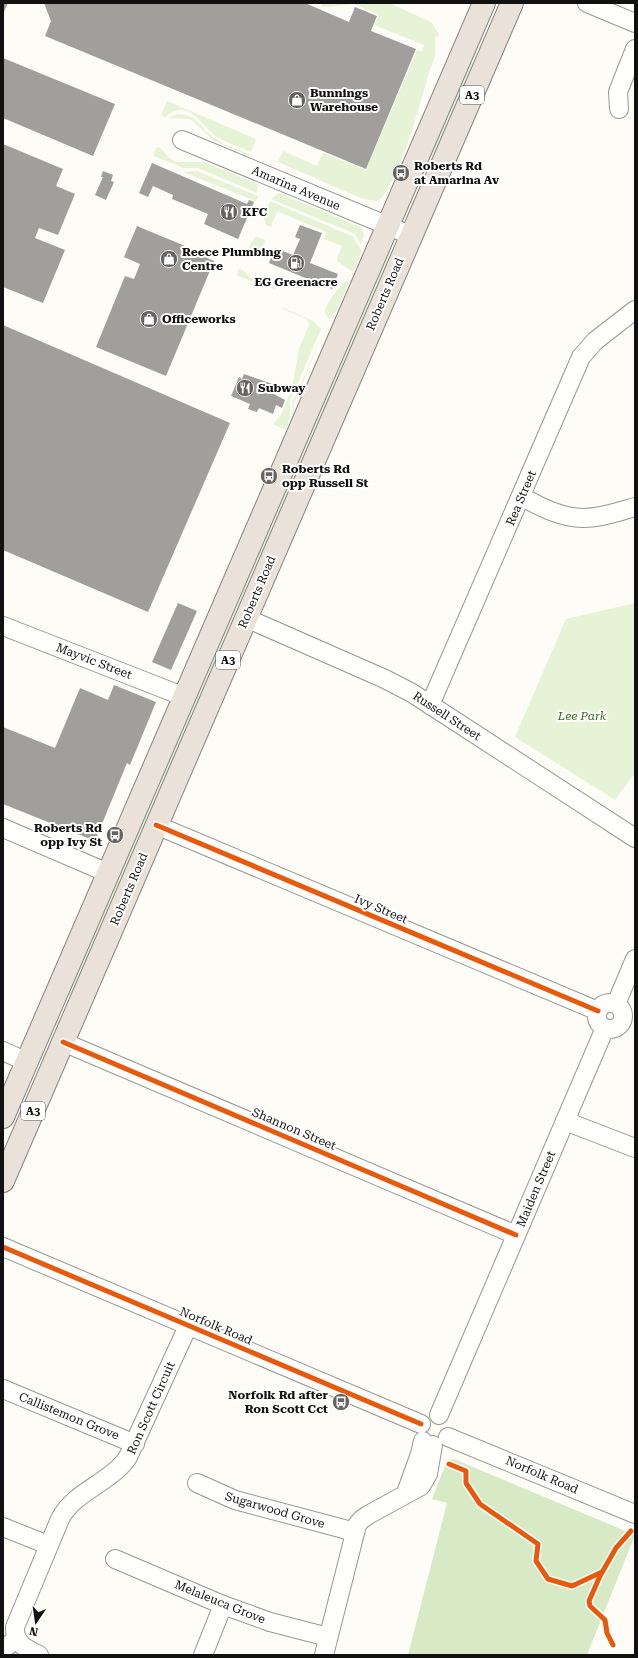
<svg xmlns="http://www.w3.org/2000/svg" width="638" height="1658" font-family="'Roboto Serif',serif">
	<rect width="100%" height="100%" fill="#fdfcf7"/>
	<g fill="#e7f3d7">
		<path d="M322,3H389L431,22L439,34L438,36L435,37C435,44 436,49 435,56C433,63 430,69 428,76C422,98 396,194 377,201L363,199L278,162L283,151L317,166L323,153L366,170L417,50L422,52L424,45L374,25L378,15L355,4L325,7L321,6Z"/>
		<polygon points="469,61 476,64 441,146 432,156 429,154"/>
		<path d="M167,101L256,139L251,152C240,147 227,143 217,137C202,127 187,96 166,117L161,115Z"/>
		<path d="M178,114C199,114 200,130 216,139C226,146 239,150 250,154L249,156L214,141L194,122L189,119L169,118L172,116Z"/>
		<polygon points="157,147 162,149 168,157 176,162 204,162 258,184 257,193 198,168 184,168 153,156"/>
		<polygon points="197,171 258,196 256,201 183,172"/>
		<polygon points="279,193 360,227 363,229 362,231 364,234 361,245 355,234 271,199"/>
		<polygon points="270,201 352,236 362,251 355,269 351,271 337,261 337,258 342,246 324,239 326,232 277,211 271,227 266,225 263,216"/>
		<polygon points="255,237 258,237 265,240 261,252 256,255 251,252 249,247"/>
		<polygon points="390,247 389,264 73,997 66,994"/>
		<polygon points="239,268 244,271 249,277 275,288 276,290 238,276 237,275"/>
		<path d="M346,281L348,282V284L337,310L329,319C327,316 324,314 325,310C326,304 340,285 346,281Z"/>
		<polygon points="282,307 313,321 321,329 290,401 290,418 286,430 273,424 281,415 292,388 299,349 309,325 307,319 282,309"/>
		<polygon points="322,335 294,404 294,419 288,430 292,420 293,402"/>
		<polygon points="635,603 635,773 615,800 515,737 566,619"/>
	</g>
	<polygon fill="#d8eac5" points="454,1459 635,1535 587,1655 408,1655 447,1503 432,1499 447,1461"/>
	<g fill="#a19f9c">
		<polygon points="3,3 8,3 3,14"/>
		<polygon points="44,3 305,3 349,22 355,7 377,16 371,31 416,49 366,169 45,36 51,21"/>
		<polygon points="3,58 115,104 93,156 3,118"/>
		<polygon points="3,144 63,169 56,186 75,194 58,235 39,228 35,238 65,250 43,303 3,287"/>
		<polygon points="152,163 247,204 249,200 254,202 238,239 204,224 208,214 172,199 173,195 153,186 148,197 139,193"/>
		<polygon points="103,171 113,175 111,181 114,182 106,200 95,195 103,177 101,177"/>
		<polygon points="300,225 322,233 310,263 338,274 332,289 269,263 275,248 293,255 300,239 295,237"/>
		<polygon points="137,226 197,251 196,253 214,261 166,376 96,347 125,276 134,279 140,264 124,257"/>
		<polygon points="3,325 230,423 148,612 3,550"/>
		<polygon points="244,374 275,385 277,388 274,394 285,400 282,408 276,405 273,414 259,408 257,412 248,409 250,404 231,396 239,377 242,379"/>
		<polygon points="178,603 197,611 171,670 152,662"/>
		<polygon points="114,685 156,702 130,765 127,763 95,841 3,804 3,727 55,748 80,688 108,700"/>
	</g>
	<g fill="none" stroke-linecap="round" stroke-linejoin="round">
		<defs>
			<g id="minor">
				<polyline points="587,3 635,23"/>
				<polyline points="619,109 618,92 635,49"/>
				<polyline points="182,140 410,235"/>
				<path d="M522,497C541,507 561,518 583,518C600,518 618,512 635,507"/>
				<polyline points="246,618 385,679 412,693 635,838"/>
				<polyline points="3,626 185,697"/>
				<polyline points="430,705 581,357 595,341 635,310"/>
				<polyline points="156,825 598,1011"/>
				<polyline points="3,828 108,873"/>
				<circle cx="610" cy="1016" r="13"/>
				<polyline points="616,1004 635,959"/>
				<polyline points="63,1042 516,1235"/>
				<polyline points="3,1051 27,1062"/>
				<polyline points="565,1121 635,1148"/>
				<polyline points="3,1247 421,1424"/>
				<polyline points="3,1389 135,1444"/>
				<polyline points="439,1415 605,1028"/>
				<polyline points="448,1437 635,1514"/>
				<polyline points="197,1483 235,1500 355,1532"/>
				<polyline points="406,1493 420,1454 423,1441"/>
				<polyline points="3,1527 48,1545"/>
				<polyline points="115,1559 223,1605 270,1622 328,1637"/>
				<polyline points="3,1649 17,1639"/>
				<path d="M39,1655C26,1649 14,1643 15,1627L60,1519C74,1491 111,1483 128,1457L188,1326"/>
				<polyline points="203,1655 223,1605"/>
				<polyline points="324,1655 357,1525 361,1520 368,1515 421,1486 428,1474 433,1445"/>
			</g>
			<g id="highway">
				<polyline points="3,1117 484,3"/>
				<polyline points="3,1181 512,3"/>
			</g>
		</defs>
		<use href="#minor" stroke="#979795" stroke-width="20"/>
		<use href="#highway" stroke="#858482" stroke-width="24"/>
		<use href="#minor" stroke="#fffffe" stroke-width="18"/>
		<use href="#highway" stroke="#eae1d8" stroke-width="22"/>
		<defs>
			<g id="cycleway">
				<polyline points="156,825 598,1011"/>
				<polyline points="63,1042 516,1235"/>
				<polyline points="3,1247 421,1424"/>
				<polyline points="449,1464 466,1471 466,1483 480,1504 538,1544 536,1561 548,1579 572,1586 602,1572"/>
				<polyline points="613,1645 607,1633 605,1620 590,1606 589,1601 600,1576 616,1548 631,1531"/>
			</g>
		</defs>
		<use href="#cycleway" stroke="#fff" stroke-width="8"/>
		<use href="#cycleway" stroke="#e8590c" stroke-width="5"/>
	</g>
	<defs>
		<symbol id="shop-disc" viewBox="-11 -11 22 22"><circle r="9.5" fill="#646362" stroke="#fff"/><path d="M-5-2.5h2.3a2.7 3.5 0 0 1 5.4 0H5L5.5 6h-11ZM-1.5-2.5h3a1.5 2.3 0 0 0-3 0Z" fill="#fff"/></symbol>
		<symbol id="bus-disc" viewBox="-11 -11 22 22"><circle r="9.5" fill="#646362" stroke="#fff"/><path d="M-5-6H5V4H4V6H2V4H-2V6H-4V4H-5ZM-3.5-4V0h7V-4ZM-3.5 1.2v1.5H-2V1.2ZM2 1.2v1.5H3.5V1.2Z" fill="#fff"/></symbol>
		<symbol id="restaurant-disc" viewBox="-11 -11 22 22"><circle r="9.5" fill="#646362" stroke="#fff"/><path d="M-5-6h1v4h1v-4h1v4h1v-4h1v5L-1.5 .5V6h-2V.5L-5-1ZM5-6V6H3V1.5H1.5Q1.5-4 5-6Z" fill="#fff"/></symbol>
		<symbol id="fuel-disc" viewBox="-11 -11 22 22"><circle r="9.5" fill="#646362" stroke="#fff"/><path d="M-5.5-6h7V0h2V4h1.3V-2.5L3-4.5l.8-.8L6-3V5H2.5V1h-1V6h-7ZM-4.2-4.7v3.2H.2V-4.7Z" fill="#fff"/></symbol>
	</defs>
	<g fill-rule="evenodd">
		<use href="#shop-disc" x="287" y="90" width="20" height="20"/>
		<use href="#bus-disc" x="391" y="163" width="20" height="20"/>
		<use href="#restaurant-disc" x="219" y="202" width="20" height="20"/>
		<use href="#shop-disc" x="159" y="249" width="20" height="20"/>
		<use href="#fuel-disc" x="286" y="253" width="20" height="20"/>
		<use href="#shop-disc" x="139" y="309" width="20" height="20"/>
		<use href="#restaurant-disc" x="235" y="378" width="20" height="20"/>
		<use href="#bus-disc" x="259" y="466" width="20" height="20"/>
		<use href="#bus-disc" x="105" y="825" width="20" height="20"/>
		<use href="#bus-disc" x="331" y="1392" width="20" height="20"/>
	</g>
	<g text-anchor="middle" stroke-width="4" stroke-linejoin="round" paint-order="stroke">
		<g fill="#fff" stroke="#585858" stroke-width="1">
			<rect x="460" y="86" width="24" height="18" rx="3"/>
			<rect x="216" y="651" width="24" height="18" rx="3"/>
			<rect x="21" y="1102" width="24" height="18" rx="3"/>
		</g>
		<g font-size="11" font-weight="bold" fill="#111">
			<text x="472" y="99">A3</text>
			<text x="228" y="664">A3</text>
			<text x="33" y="1115">A3</text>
		</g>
		<g font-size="12" font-weight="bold" fill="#111" stroke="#fff" text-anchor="start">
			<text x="310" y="97">Bunnings<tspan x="310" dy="14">Warehouse</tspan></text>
			<text x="414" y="170">Roberts Rd<tspan x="414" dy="14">at Amarina Av</tspan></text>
			<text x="242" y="216">KFC</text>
			<text x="182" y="256">Reece Plumbing<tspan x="182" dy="14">Centre</tspan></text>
			<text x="296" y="286" text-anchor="middle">EG Greenacre</text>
			<text x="162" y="323">Officeworks</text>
			<text x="258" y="392">Subway</text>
			<text x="282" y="473">Roberts Rd<tspan x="282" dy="14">opp Russell St</tspan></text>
			<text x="102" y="832" text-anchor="end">Roberts Rd<tspan x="102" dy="14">opp Ivy St</tspan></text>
			<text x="328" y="1399" text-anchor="end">Norfolk Rd after<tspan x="328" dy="14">Ron Scott Cct</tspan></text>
		</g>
		<g font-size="12" fill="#111" stroke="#fff">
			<text transform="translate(296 188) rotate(23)" y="4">Amarina Avenue</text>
			<text transform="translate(385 294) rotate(-67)" y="4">Roberts Road</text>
			<text transform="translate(521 498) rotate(-67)" y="4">Rea Street</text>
			<text transform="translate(257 592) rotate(-67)" y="4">Roberts Road</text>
			<text transform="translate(94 661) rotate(21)" y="4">Mayvic Street</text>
			<text transform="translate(447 716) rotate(33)" y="4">Russell Street</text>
			<text transform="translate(129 889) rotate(-67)" y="4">Roberts Road</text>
			<text transform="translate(381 909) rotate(23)" y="4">Ivy Street</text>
			<text transform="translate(294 1129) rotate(23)" y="4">Shannon Street</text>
			<text transform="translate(536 1189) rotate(-67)" y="4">Maiden Street</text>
			<text transform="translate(216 1326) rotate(23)" y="4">Norfolk Road</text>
			<text transform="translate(151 1408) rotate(-66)" y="4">Ron Scott Circuit</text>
			<text transform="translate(69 1416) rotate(22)" y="4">Callistemon Grove</text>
			<text transform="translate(542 1475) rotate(23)" y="4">Norfolk Road</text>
			<text transform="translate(275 1510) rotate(16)" y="4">Sugarwood Grove</text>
			<text transform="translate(220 1602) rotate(22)" y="4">Melaleuca Grove</text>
		</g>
		<g font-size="12" font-style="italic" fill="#2f6b1f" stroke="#fff">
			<text x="582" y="720">Lee Park</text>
		</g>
	</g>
	<rect width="638" height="1658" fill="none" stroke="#111111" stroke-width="8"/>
	<g transform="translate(36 1622) rotate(193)" stroke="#ffffff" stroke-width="3" paint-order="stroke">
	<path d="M0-3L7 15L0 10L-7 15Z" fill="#111111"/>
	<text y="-6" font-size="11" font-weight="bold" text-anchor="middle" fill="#111111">N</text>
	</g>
</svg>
